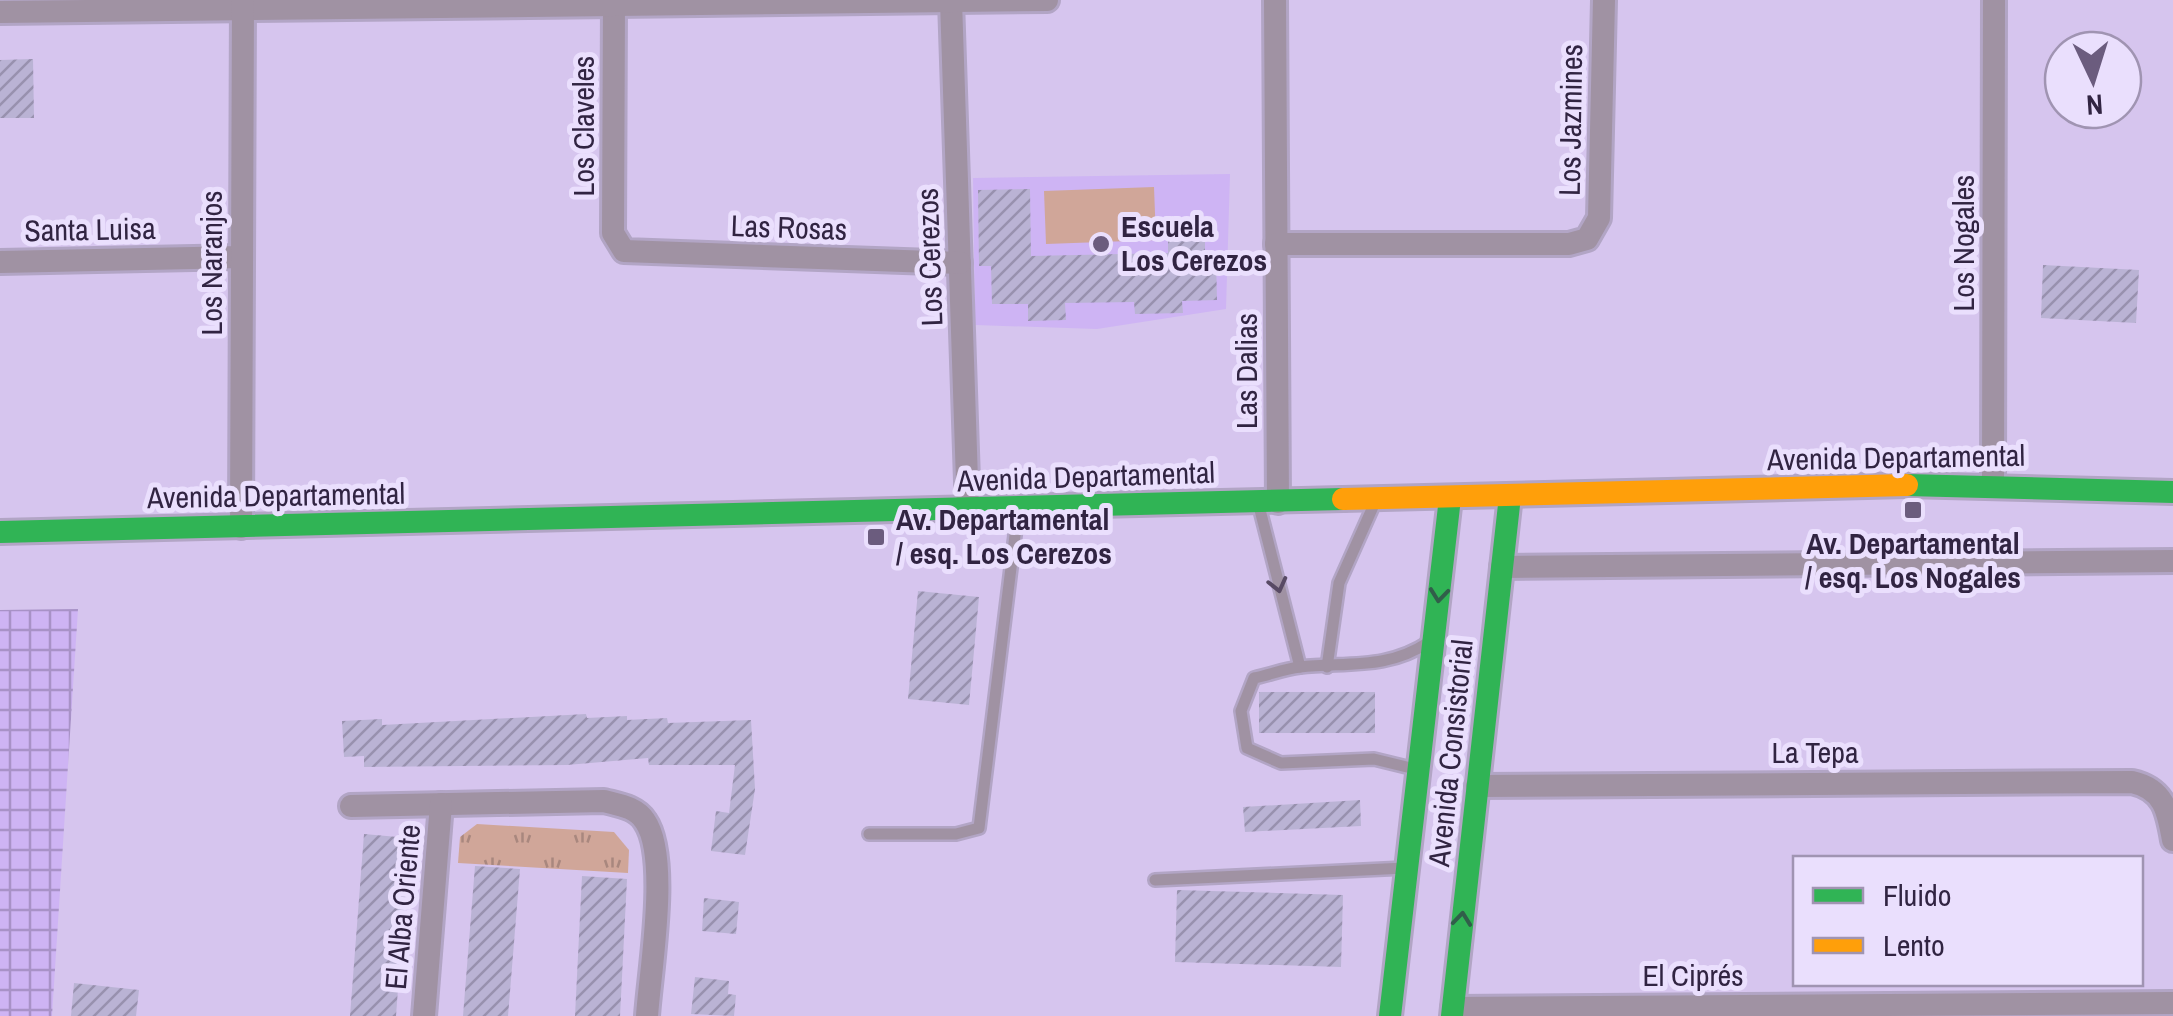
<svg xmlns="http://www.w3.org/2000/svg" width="2173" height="1016" font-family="'Archivo Narrow',sans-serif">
	<defs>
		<pattern id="industrial-grid" width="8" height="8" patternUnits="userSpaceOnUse" patternTransform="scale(2.5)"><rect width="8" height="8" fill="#ceb4f4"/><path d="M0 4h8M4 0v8" fill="none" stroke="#a892c7"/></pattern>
		<pattern id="grass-tufts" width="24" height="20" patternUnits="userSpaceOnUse" patternTransform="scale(2.5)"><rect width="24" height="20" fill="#d0a699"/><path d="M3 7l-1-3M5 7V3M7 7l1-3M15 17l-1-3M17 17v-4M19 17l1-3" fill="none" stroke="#a9877e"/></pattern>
		<pattern id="building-hatch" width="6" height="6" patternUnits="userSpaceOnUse" patternTransform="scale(2.5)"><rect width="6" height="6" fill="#bab3d4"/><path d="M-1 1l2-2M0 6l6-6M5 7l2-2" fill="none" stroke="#9891ae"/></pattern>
	</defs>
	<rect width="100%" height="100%" fill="#d6c5ee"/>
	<polygon fill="#ceb4f4" points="1230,174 1226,309 1097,329 975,325 973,178"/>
	<polygon fill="url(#industrial-grid)" points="78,609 52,1016 0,1016 0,610"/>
	<polygon fill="url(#grass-tufts)" points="477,824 614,832 629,850 628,873 458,863 460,837"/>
	<polygon fill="#d0a699" points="1154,187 1156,240 1046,244 1044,191"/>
	<g fill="url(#building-hatch)">
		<polygon points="33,59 34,118 0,118 0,60"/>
		<polygon points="1030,189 1031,256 1168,253 1168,223 1205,222 1205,258 1216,258 1217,300 1182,301 1183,313 1135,314 1134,302 1065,303 1066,320 1028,321 1028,304 992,304 991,266 979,266 978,190"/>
		<polygon points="2043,265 2139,270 2136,323 2041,318"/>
		<polygon points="918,591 979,597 969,705 908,699"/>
		<rect x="1259" y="692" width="116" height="41"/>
		<polygon points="586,714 587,718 627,716 627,720 667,718 668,723 751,720 755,789 745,855 711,851 716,811 729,813 735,765 649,765 648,758 567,765 364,767 364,756 344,757 342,721 382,719 382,725"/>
		<polygon points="1360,800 1361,826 1245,832 1243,807"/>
		<polygon points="364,834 409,838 396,1016 350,1016"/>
		<polygon points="475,866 520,869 508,1016 463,1016"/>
		<polygon points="582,876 627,879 620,1016 575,1016"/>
		<polygon points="1177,890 1343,895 1341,967 1175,962"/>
		<polygon points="704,898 739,902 736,934 702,931"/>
		<polygon points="695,977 729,981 728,994 736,995 734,1016 691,1014"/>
		<polygon points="74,983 139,990 136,1016 71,1016"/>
	</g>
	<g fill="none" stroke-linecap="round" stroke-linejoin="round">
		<defs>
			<g id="lane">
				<polyline points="1259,506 1300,667"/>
				<polyline points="1327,667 1339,583 1376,500"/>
				<path d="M1415,769L1374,759L1281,763L1247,748L1241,711L1254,678C1269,675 1284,669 1300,667C1347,662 1387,670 1429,642"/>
				<polyline points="869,834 956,834 979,828 1018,511"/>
				<polyline points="1155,880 1405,868"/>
			</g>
			<g id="street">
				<polyline points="1275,0 1278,502"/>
				<polyline points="951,1 968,511"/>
				<polyline points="614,3 613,233 624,251 960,263"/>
				<polyline points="0,12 1047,0"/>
				<polyline points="1276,244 1569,244 1587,239 1599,218 1604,0"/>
				<polyline points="0,262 242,257"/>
				<polyline points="1993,485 1994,0"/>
				<polyline points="241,527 243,0"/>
				<polyline points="1502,567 2173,561"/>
				<path d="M1477,786L2132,782C2164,789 2168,811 2173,840"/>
				<path d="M351,806L604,801C619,805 636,807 645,821C670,857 650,971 647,1016"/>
				<polyline points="1453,1008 2173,1003"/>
				<polyline points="424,1016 441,804"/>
			</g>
			<g id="fast">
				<polyline points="1907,485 2173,492"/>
				<polyline points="0,532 1343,499"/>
				<polyline points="1390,1016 1450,498"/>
				<polyline points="1452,1016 1510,496"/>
			</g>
			<polyline id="slow" points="1343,499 1907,485"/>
		</defs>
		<use href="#lane" stroke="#b2a5c5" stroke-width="16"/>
		<use href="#street" stroke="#b2a5c5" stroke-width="28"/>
		<use href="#fast" stroke="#b2a5c5" stroke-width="28"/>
		<use href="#slow" stroke="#b2a5c5" stroke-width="28"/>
		<use href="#lane" stroke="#a092a3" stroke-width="11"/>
		<use href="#street" stroke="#a092a3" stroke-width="22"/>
		<use href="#fast" stroke="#30b455" stroke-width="22"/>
		<use href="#slow" stroke="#ff9f0a" stroke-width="22"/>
	</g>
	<defs><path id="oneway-chevron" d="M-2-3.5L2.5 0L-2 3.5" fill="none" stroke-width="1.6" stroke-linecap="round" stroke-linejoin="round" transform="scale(2.5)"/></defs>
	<use stroke="#584a64" href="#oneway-chevron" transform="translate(1278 585) rotate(76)"/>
	<g stroke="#315e4a">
		<use href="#oneway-chevron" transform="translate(1439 595) rotate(96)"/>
		<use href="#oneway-chevron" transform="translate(1462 919) rotate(-84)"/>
	</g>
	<g fill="#6b5c7e" stroke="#eadffd" stroke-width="4">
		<circle cx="1101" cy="244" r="10"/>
		<rect x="1903" y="500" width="20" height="20" rx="5"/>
		<rect x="866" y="527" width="20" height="20" rx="5"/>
	</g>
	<g text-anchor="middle" stroke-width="10" stroke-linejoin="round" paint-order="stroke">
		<g font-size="30" fill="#312442" stroke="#eadffd">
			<text transform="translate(1571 120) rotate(-89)" y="10">Los Jazmines</text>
			<text transform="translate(584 126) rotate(-90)" y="10">Los Claveles</text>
			<text transform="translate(789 228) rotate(2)" y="10">Las Rosas</text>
			<text transform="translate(90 230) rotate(-1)" y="10">Santa Luisa</text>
			<text transform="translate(1964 243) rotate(-90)" y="10">Los Nogales</text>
			<text transform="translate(930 257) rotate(-92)" y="10">Los Cerezos</text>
			<text transform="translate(212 263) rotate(-90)" y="10">Los Naranjos</text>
			<text transform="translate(1247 371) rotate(-90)" y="10">Las Dalias</text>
			<text transform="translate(1896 458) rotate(-1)" y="10">Avenida Departamental</text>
			<text transform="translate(1086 477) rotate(-2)" y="10">Avenida Departamental</text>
			<text transform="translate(276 496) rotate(-1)" y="10">Avenida Departamental</text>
			<text transform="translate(1451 753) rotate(-84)" y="10">Avenida Consistorial</text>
			<text x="1815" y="763">La Tepa</text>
			<text transform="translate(403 907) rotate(-85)" y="10">El Alba Oriente</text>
			<text x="1693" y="986">El Ciprés</text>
		</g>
		<g font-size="30" font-weight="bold" fill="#312442" stroke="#eadffd" text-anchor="start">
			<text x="1121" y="237">Escuela<tspan x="1121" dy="34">Los Cerezos</tspan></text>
			<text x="896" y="530">Av. Departamental<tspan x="896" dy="34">/ esq. Los Cerezos</tspan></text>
			<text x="1913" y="554" text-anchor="middle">Av. Departamental<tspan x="1913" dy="34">/ esq. Los Nogales</tspan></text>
		</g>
	</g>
	<rect x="1793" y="856" width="350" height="130" fill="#eadffd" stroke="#a094b2" stroke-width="2.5"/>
	<rect x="1813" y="888" width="50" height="15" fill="#30b455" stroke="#a094b2" stroke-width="2.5"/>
	<text x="1883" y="906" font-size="30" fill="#312442">Fluido</text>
	<rect x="1813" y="938" width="50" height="15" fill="#ff9f0a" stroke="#a094b2" stroke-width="2.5"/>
	<text x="1883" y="956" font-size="30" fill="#312442">Lento</text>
	<g transform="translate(2093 80) rotate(176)"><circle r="48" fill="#eadffd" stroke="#a094b2" stroke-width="2.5"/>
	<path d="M0-8L18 38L0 25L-18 38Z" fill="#6b5c7e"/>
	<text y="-15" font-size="28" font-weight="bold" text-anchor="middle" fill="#312442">N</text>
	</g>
</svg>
